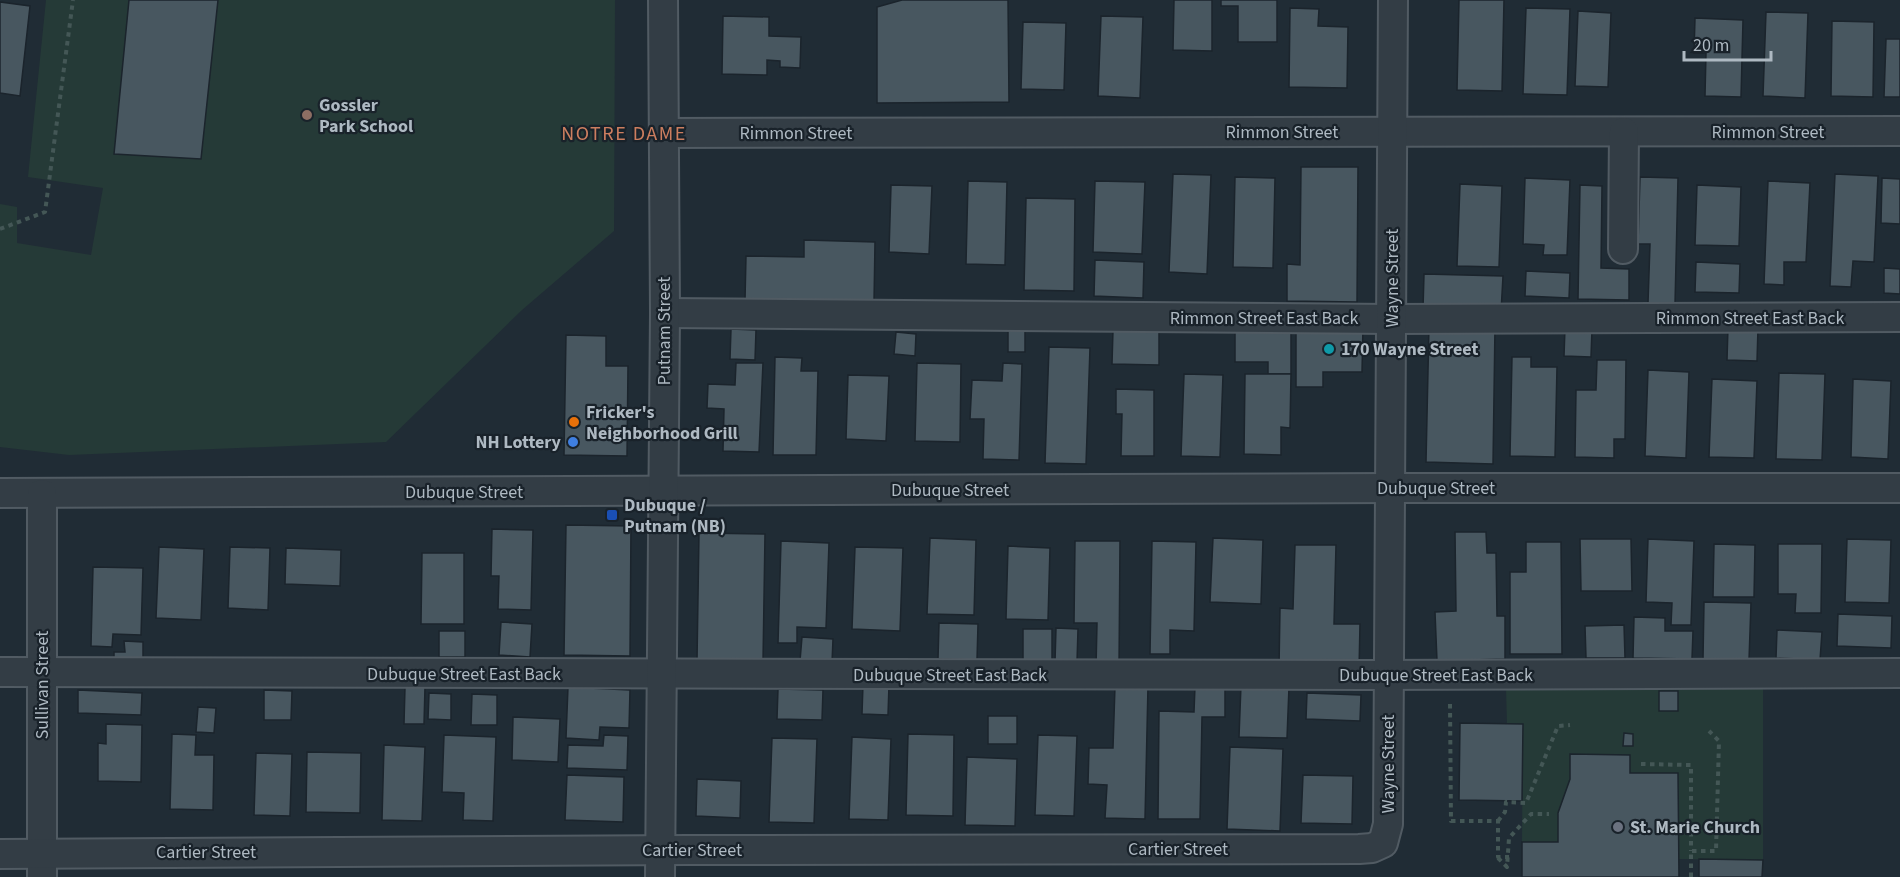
<svg xmlns="http://www.w3.org/2000/svg" width="1900" height="877" font-family="'Source Sans 3',sans-serif">
	<rect width="100%" height="100%" fill="#202c35"/>
	<g fill="#253a37">
		<polygon points="46,0 129,0 114,153 201,159 218,0 615,0 614,231 522,310 386,442 69,455 0,447 0,204 17,207 17,243 91,255 103,188 28,177"/>
		<polygon points="1506,688 1763,689 1763,860 1678,859 1678,773 1630,773 1629,755 1570,754 1570,779 1558,813 1558,842 1522,842 1523,724 1507,724"/>
	</g>
	<g fill="#485760" stroke="#1b242c" stroke-width="1.5">
		<polygon points="129,0 218,0 201,159 114,154"/>
		<polygon points="902,0 1008,0 1009,102 877,103 877,7"/>
		<polygon points="1174,0 1212,0 1212,51 1173,50"/>
		<polygon points="1221,0 1277,0 1277,42 1238,42 1238,6 1221,6"/>
		<polygon points="1459,0 1504,0 1502,91 1457,90"/>
		<polygon points="0,2 30,6 20,96 0,93"/>
		<polygon points="1290,8 1319,9 1318,26 1348,27 1347,88 1289,87"/>
		<polygon points="1526,8 1570,9 1567,95 1523,94"/>
		<polygon points="1578,11 1611,13 1608,87 1575,86"/>
		<polygon points="1766,12 1808,13 1805,98 1763,96"/>
		<polygon points="723,16 769,17 769,36 801,37 800,68 780,67 780,61 767,60 767,75 722,74"/>
		<polygon points="1101,16 1143,17 1140,98 1098,96"/>
		<polygon points="1695,18 1743,20 1741,97 1705,96 1706,53 1694,53"/>
		<polygon points="1832,21 1874,22 1873,97 1831,96"/>
		<polygon points="1023,22 1066,23 1064,90 1021,89"/>
		<polygon points="1886,39 1900,39 1900,97 1884,97"/>
		<polygon points="1301,167 1358,167 1357,302 1287,301 1287,264 1300,265"/>
		<polygon points="1173,174 1211,175 1207,274 1169,272"/>
		<polygon points="1835,174 1878,176 1874,262 1853,261 1851,287 1830,286"/>
		<polygon points="1235,177 1275,178 1273,268 1233,267"/>
		<polygon points="1640,177 1678,178 1675,304 1648,303 1650,244 1638,244"/>
		<polygon points="1525,178 1570,180 1567,255 1543,255 1544,245 1523,244"/>
		<polygon points="1882,178 1900,179 1900,224 1881,223"/>
		<polygon points="968,181 1007,182 1005,265 966,264"/>
		<polygon points="1095,181 1145,182 1142,254 1093,252"/>
		<polygon points="1768,181 1810,183 1806,262 1784,262 1784,285 1764,284"/>
		<polygon points="1460,184 1502,186 1499,267 1457,266"/>
		<polygon points="891,185 932,186 929,254 889,252"/>
		<polygon points="1580,185 1602,186 1601,268 1629,269 1629,300 1578,299"/>
		<polygon points="1697,185 1741,187 1739,246 1695,245"/>
		<polygon points="1026,198 1075,199 1074,291 1024,290"/>
		<polygon points="804,240 875,242 874,303 745,300 746,256 804,257"/>
		<polygon points="1095,260 1144,262 1143,298 1094,296"/>
		<polygon points="1696,262 1740,264 1739,293 1695,292"/>
		<polygon points="1884,268 1900,269 1900,294 1884,293"/>
		<polygon points="1526,271 1570,273 1569,298 1525,296"/>
		<polygon points="1424,274 1503,276 1501,312 1423,309"/>
		<polygon points="1429,325 1495,326 1493,464 1426,462"/>
		<polygon points="1296,326 1363,326 1362,372 1323,372 1323,387 1296,387"/>
		<polygon points="1728,327 1758,328 1757,361 1727,360"/>
		<polygon points="1008,328 1025,329 1025,352 1008,352"/>
		<polygon points="1565,328 1592,329 1591,357 1564,356"/>
		<polygon points="731,329 756,330 755,360 730,359"/>
		<polygon points="1113,330 1159,330 1159,365 1112,364"/>
		<polygon points="1235,331 1291,331 1291,374 1268,374 1268,362 1235,362"/>
		<polygon points="896,332 916,334 915,356 894,354"/>
		<polygon points="566,335 606,336 606,366 628,366 627,456 564,455"/>
		<polygon points="1049,347 1090,348 1086,464 1045,463"/>
		<polygon points="775,357 802,358 801,371 818,371 816,455 773,455"/>
		<polygon points="1512,357 1531,357 1531,367 1557,367 1555,457 1510,456"/>
		<polygon points="1597,360 1626,360 1625,439 1614,439 1614,458 1575,457 1576,390 1596,390"/>
		<polygon points="736,363 763,363 759,452 723,451 724,409 707,408 708,384 735,385"/>
		<polygon points="917,363 961,364 960,442 915,441"/>
		<polygon points="1003,363 1022,364 1019,460 983,459 984,419 970,419 972,380 1002,381"/>
		<polygon points="1648,370 1689,372 1686,458 1645,456"/>
		<polygon points="1779,373 1825,374 1822,460 1776,459"/>
		<polygon points="1184,374 1223,375 1220,457 1181,456"/>
		<polygon points="1245,374 1291,374 1290,428 1281,427 1281,455 1244,454"/>
		<polygon points="848,375 889,376 886,441 846,439"/>
		<polygon points="1712,379 1757,381 1754,458 1709,457"/>
		<polygon points="1853,379 1891,381 1888,459 1851,457"/>
		<polygon points="1116,389 1154,390 1154,456 1121,456 1122,414 1116,414"/>
		<polygon points="566,525 631,526 630,656 564,655"/>
		<polygon points="492,529 533,530 531,610 498,609 499,576 491,576"/>
		<polygon points="1455,532 1486,532 1487,553 1496,553 1497,616 1505,616 1505,659 1437,661 1435,612 1456,611"/>
		<polygon points="699,533 765,534 763,662 697,661"/>
		<polygon points="930,538 976,540 974,615 927,614"/>
		<polygon points="1213,538 1263,540 1261,604 1210,602"/>
		<polygon points="1580,539 1631,539 1632,591 1581,591"/>
		<polygon points="1648,539 1694,541 1691,625 1671,625 1672,603 1646,602"/>
		<polygon points="1847,539 1891,540 1889,603 1845,602"/>
		<polygon points="781,541 829,543 826,628 797,627 797,643 778,643"/>
		<polygon points="1075,541 1120,541 1119,669 1096,668 1097,623 1074,623"/>
		<polygon points="1152,541 1196,542 1194,631 1170,630 1170,654 1150,654"/>
		<polygon points="1526,542 1561,542 1562,654 1510,654 1510,572 1526,572"/>
		<polygon points="1714,544 1755,545 1754,597 1713,597"/>
		<polygon points="1778,544 1822,544 1821,613 1795,613 1796,594 1778,594"/>
		<polygon points="1295,545 1336,545 1334,624 1360,624 1359,670 1279,668 1280,608 1293,609"/>
		<polygon points="1008,546 1050,548 1048,620 1006,619"/>
		<polygon points="159,547 204,549 201,620 156,618"/>
		<polygon points="230,547 270,548 268,610 228,608"/>
		<polygon points="855,547 903,548 900,631 852,629"/>
		<polygon points="286,548 341,550 340,586 285,584"/>
		<polygon points="422,553 464,553 464,624 421,624"/>
		<polygon points="93,567 143,568 141,635 113,634 112,647 91,646"/>
		<polygon points="1704,602 1751,603 1749,660 1703,659"/>
		<polygon points="1838,614 1892,616 1891,648 1837,646"/>
		<polygon points="1634,617 1665,618 1665,631 1693,631 1692,659 1633,658"/>
		<polygon points="501,622 532,624 530,657 499,655"/>
		<polygon points="939,623 978,624 977,660 938,659"/>
		<polygon points="1624,625 1625,658 1586,658 1585,626"/>
		<polygon points="1056,628 1078,629 1077,662 1055,662"/>
		<rect x="1023" y="629" width="29" height="32"/>
		<polygon points="1777,630 1822,632 1820,660 1776,658"/>
		<rect x="439" y="631" width="26" height="26"/>
		<polygon points="802,637 833,639 832,663 800,661"/>
		<polygon points="124,641 143,642 143,661 114,661 114,652 125,652"/>
		<polygon points="863,684 889,685 888,715 862,714"/>
		<polygon points="1241,685 1289,687 1287,738 1239,737"/>
		<polygon points="1115,686 1148,686 1145,819 1105,818 1107,785 1088,784 1089,748 1113,748"/>
		<polygon points="1195,686 1225,687 1225,717 1202,717 1200,819 1158,819 1159,711 1194,712"/>
		<polygon points="405,687 425,687 424,724 404,724"/>
		<polygon points="568,687 630,690 629,728 600,727 599,740 566,738"/>
		<polygon points="778,689 823,690 822,720 777,719"/>
		<polygon points="78,690 142,693 141,715 78,713"/>
		<polygon points="264,690 292,691 291,720 264,720"/>
		<rect x="1659" y="691" width="19" height="20"/>
		<polygon points="429,693 451,694 451,720 428,719"/>
		<polygon points="1307,693 1361,695 1360,721 1306,719"/>
		<polygon points="472,694 497,695 497,725 471,725"/>
		<polygon points="198,707 216,708 214,733 196,732"/>
		<rect x="988" y="716" width="29" height="28"/>
		<polygon points="513,717 560,719 558,762 512,760"/>
		<polygon points="1460,723 1523,724 1522,801 1459,800"/>
		<polygon points="106,724 142,725 141,782 98,781 98,743 106,744"/>
		<polygon points="1624,733 1633,734 1633,746 1623,746"/>
		<polygon points="172,734 196,735 195,755 214,755 213,810 170,809"/>
		<polygon points="908,734 954,735 953,816 906,815"/>
		<polygon points="444,735 496,737 493,821 463,820 464,793 442,792"/>
		<polygon points="604,735 628,736 627,770 567,768 568,745 603,746"/>
		<polygon points="1038,735 1077,736 1074,816 1035,815"/>
		<polygon points="852,737 891,739 888,820 849,819"/>
		<polygon points="772,738 817,739 814,823 769,822"/>
		<polygon points="384,745 425,747 422,821 382,820"/>
		<polygon points="1230,747 1283,749 1280,831 1227,829"/>
		<polygon points="307,752 361,753 360,813 306,812"/>
		<polygon points="256,753 292,754 290,816 254,815"/>
		<polygon points="1570,754 1630,755 1630,773 1678,773 1679,877 1522,877 1522,842 1558,842 1558,813 1570,779"/>
		<polygon points="967,757 1017,759 1015,826 965,825"/>
		<polygon points="567,775 624,777 623,822 565,820"/>
		<polygon points="1303,775 1353,776 1352,824 1301,823"/>
		<polygon points="697,779 741,781 740,818 696,816"/>
		<polygon points="1699,859 1763,860 1762,877 1699,877"/>
	</g>
	<g fill="none" stroke-linecap="round" stroke-linejoin="round">
		<defs>
			<g id="minor">
				<polyline points="664,133 1900,131"/>
				<polyline points="1623,249 1624,132"/>
				<polyline points="665,313 1392,319 1900,317"/>
				<polyline points="0,493 1391,488 1900,488"/>
				<polyline points="42,494 42,877"/>
				<polyline points="0,672 1367,675 1900,673"/>
				<polyline points="0,854 688,850 1359,849 1372,848 1383,843 1388,824 1393,0"/>
				<polyline points="660,877 665,313 663,0"/>
			</g>
		</defs>
		<use href="#minor" stroke="#515b63" stroke-width="32"/>
		<g stroke="#445756" stroke-width="4" stroke-dasharray="4.5 4.5" stroke-linecap="butt">
			<polyline points="0,229 45,212 73,0"/>
			<polyline points="1450,704 1451,821 1498,821 1498,857 1509,857"/>
			<polyline points="1641,764 1691,765 1691,851"/>
			<polyline points="1498,821 1505,812 1506,802 1526,803 1558,726 1570,725"/>
			<polyline points="1498,858 1507,867 1509,838 1531,814 1549,814"/>
			<polyline points="1691,877 1691,851 1716,851 1719,741 1709,731"/>
		</g>
		<use href="#minor" stroke="#333d45" stroke-width="28"/>
	</g>
	<circle fill="#8d6e63" stroke="#19222a" stroke-width="2" cx="307" cy="115" r="6"/>
	<circle fill="#0f9aa8" stroke="#19222a" stroke-width="2" cx="1329" cy="349" r="6"/>
	<circle fill="#e8710a" stroke="#19222a" stroke-width="2" cx="574" cy="422" r="6"/>
	<circle fill="#3f7fe0" stroke="#19222a" stroke-width="2" cx="573" cy="442" r="6"/>
	<rect fill="#1a4fb4" stroke="#19222a" stroke-width="2" x="606" y="509" width="12" height="12" rx="3"/>
	<circle fill="#6b7280" stroke="#19222a" stroke-width="2" cx="1618" cy="827" r="6"/>
	<g text-anchor="middle" stroke-width="4.5" stroke-linejoin="round" paint-order="stroke">
		<g font-size="18" font-weight="bold" fill="#aeb9c2" stroke="#19222a" text-anchor="start">
			<text x="319" y="111">Gossler<tspan x="319" dy="21">Park School</tspan></text>
			<text x="1341" y="355">170 Wayne Street</text>
			<text x="586" y="418">Fricker's<tspan x="586" dy="21">Neighborhood Grill</tspan></text>
			<text x="561" y="448" text-anchor="end">NH Lottery</text>
			<text x="624" y="511">Dubuque /<tspan x="624" dy="21">Putnam (NB)</tspan></text>
			<text x="1630" y="833">St. Marie Church</text>
		</g>
		<g font-size="18" fill="#aeb9c2" stroke="#19222a">
			<text x="1282" y="138">Rimmon Street</text>
			<text x="1768" y="138">Rimmon Street</text>
			<text x="796" y="139">Rimmon Street</text>
			<text transform="translate(1392 278) rotate(-90)" y="6">Wayne Street</text>
			<text x="1264" y="324">Rimmon Street East Back</text>
			<text x="1750" y="324">Rimmon Street East Back</text>
			<text transform="translate(664 331) rotate(-90)" y="6">Putnam Street</text>
			<text x="1436" y="494">Dubuque Street</text>
			<text x="950" y="496">Dubuque Street</text>
			<text x="464" y="498">Dubuque Street</text>
			<text x="464" y="680">Dubuque Street East Back</text>
			<text x="950" y="681">Dubuque Street East Back</text>
			<text x="1436" y="681">Dubuque Street East Back</text>
			<text transform="translate(42 685) rotate(-90)" y="6">Sullivan Street</text>
			<text transform="translate(1388 764) rotate(-90)" y="6">Wayne Street</text>
			<text x="1178" y="855">Cartier Street</text>
			<text x="692" y="856">Cartier Street</text>
			<text x="206" y="858">Cartier Street</text>
		</g>
		<g font-size="20" letter-spacing="1.5" fill="#cc7e5f" stroke="#19222a">
			<text x="624" y="140">NOTRE DAME</text>
		</g>
	</g>
	<path d="M1684 51v9h87v-9" fill="none" stroke="#aeb9c2" stroke-width="3"/>
	<text x="1693" y="51" font-size="18" fill="#aeb9c2" stroke="#19222a" stroke-width="4.5" paint-order="stroke">20 m</text>
</svg>
